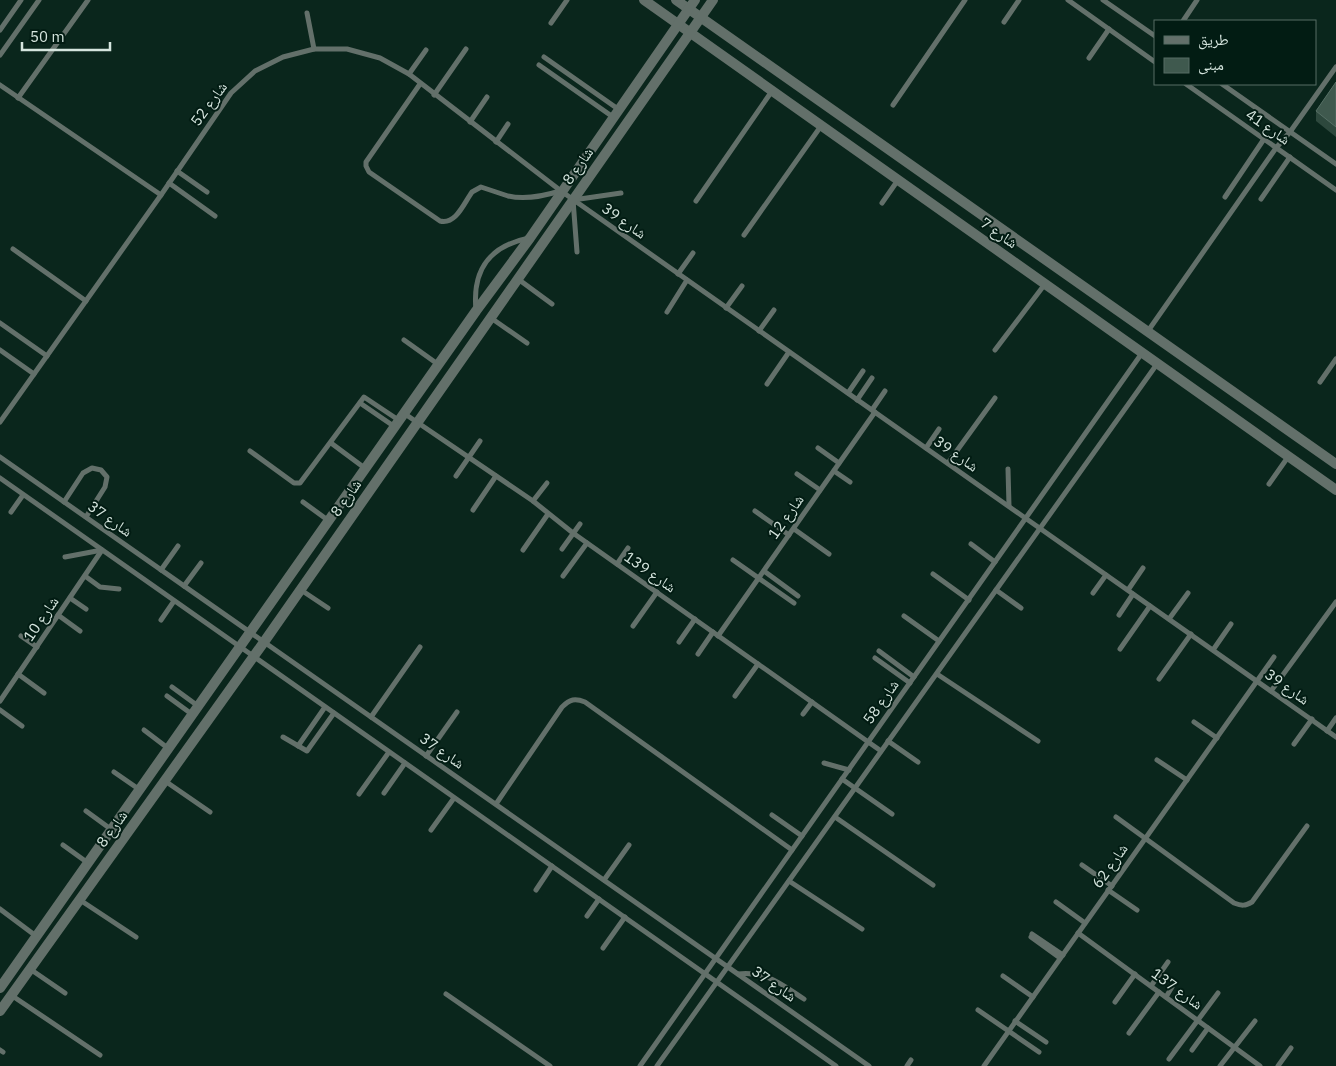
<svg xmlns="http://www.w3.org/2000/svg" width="1336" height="1066" font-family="'IBM Plex Sans','Noto Naskh Arabic',sans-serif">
	<rect width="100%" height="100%" fill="#0a261c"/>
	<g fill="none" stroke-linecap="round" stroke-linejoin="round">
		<g stroke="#63706a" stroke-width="5">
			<polyline points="1068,0 1155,62"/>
			<polyline points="1103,0 1155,36"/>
			<polyline points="307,13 314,49"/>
			<polyline points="1183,21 1197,0"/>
			<polyline points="1004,22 1019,0"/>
			<polyline points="551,23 567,0"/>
			<polyline points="0,30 21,0"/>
			<polyline points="0,55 39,0"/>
			<polyline points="544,57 618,109"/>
			<polyline points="1089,58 1109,29"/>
			<polyline points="539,65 613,117"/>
			<polyline points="409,74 426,50"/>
			<path d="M420,84L366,162V166L369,172L440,221C456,225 464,203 472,192L481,187C490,190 499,193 508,196C525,200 544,196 560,191"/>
			<polyline points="1186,84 1336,190"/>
			<polyline points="1222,84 1336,164"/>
			<polyline points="0,85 161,195"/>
			<polyline points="434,95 466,49"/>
			<polyline points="18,98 88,0"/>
			<polyline points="893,105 965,0"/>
			<polyline points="470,122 487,97"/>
			<polyline points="496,142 508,124"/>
			<polyline points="177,171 207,192"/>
			<polyline points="169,183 215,216"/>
			<polyline points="1225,197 1264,139"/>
			<polyline points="1261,199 1290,157"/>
			<polyline points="696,201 772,91"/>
			<polyline points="882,203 898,180"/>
			<polyline points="744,235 821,126"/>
			<polyline points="13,249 86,301"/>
			<polyline points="577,252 573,200 621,193"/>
			<polyline points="678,274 693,253"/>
			<polyline points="518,279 552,304"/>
			<polyline points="726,308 742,286"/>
			<path d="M476,310C472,269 490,246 529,238"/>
			<polyline points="667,312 687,280"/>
			<polyline points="491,318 527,343"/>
			<polyline points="0,323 47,356"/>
			<polyline points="759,331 774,310"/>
			<polyline points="1148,331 1276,148 1290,132 1336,67"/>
			<polyline points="404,340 439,365"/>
			<polyline points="0,350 34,374"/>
			<polyline points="995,350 1045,284"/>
			<polyline points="1320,382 1336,359"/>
			<polyline points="767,384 789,352"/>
			<polyline points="848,393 863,371"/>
			<polyline points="857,400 872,378"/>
			<polyline points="360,403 395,427"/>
			<polyline points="872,410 885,391"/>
			<polyline points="405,414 533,501 573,533 881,751"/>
			<polyline points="0,422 161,195 231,93 255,71 283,57 314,49 347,49 380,58 409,74 561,191 1336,737"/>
			<polyline points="331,443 366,469"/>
			<polyline points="818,448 839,463"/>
			<polyline points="926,448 939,429"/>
			<polyline points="250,451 294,483 300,483 364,397 400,421"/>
			<polyline points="0,457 869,1066"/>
			<polyline points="948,463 995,398"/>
			<polyline points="1008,469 1009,506"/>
			<polyline points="834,471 850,482"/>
			<polyline points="797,474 820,490"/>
			<polyline points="456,476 480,441"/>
			<polyline points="0,478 836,1066"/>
			<polyline points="1269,484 1288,457"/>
			<polyline points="533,501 547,483"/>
			<polyline points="64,502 83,473 92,468 101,470 107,477 105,487 86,517"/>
			<polyline points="303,502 329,521"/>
			<polyline points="473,510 496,476"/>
			<polyline points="755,511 789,535"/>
			<polyline points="11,512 23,495"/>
			<polyline points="794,529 829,554"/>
			<polyline points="971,544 995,562"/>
			<polyline points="562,549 580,524"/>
			<polyline points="523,550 548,514"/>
			<polyline points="65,557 102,550"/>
			<polyline points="733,560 794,603"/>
			<polyline points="617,564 628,548"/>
			<polyline points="161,570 178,546"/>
			<polyline points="764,571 798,596"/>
			<polyline points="933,574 969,600"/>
			<polyline points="85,576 100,587 119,589"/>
			<polyline points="563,576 587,543"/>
			<polyline points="184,586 201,563"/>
			<polyline points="301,590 328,608"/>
			<polyline points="996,590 1021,608"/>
			<polyline points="1128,590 1143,568"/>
			<polyline points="1093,593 1106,575"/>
			<polyline points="70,598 86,609"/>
			<polyline points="58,615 80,631"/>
			<polyline points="1119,615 1133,594"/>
			<polyline points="904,616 939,641"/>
			<polyline points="1169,619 1188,593"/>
			<polyline points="161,620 174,601"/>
			<polyline points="633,626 657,592"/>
			<polyline points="21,636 37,647"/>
			<polyline points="718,636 875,412"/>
			<polyline points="679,642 695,619"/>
			<polyline points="1120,649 1150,606"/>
			<polyline points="1213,650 1231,624"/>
			<polyline points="879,651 914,677"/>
			<polyline points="698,654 713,632"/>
			<polyline points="875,658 910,683"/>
			<polyline points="18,674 44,693"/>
			<polyline points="937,674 1038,741"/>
			<polyline points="1159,679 1191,634"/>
			<polyline points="172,687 198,706"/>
			<polyline points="1271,691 1336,602"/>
			<polyline points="167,696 193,715"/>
			<polyline points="735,696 758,664"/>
			<polyline points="0,701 102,550"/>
			<polyline points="0,710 22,726"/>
			<polyline points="803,714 812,702"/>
			<polyline points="371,717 420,647"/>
			<polyline points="1194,722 1217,738"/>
			<polyline points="144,730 169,749"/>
			<polyline points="1327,731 1336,718"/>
			<polyline points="283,737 307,751 334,713"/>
			<polyline points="888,741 918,762"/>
			<polyline points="1294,744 1312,719"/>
			<polyline points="298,746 325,707"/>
			<polyline points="426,756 457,712"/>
			<polyline points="1157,760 1187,780"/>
			<polyline points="824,763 849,770"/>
			<polyline points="114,772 140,790"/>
			<polyline points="842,779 892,814"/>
			<polyline points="165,781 210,812"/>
			<polyline points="384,793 405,763"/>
			<polyline points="359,794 389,752"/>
			<path d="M496,804L562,707C570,699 575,698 585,702L792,850"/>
			<polyline points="86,811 112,830"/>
			<polyline points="772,815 802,836"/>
			<polyline points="835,817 933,885"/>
			<path d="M1116,817L1234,903C1242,906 1245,906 1252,902L1307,826"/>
			<polyline points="431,830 454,798"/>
			<polyline points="63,845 88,863"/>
			<polyline points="1082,865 1112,886"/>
			<polyline points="604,880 629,845"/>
			<polyline points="789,881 862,929"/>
			<polyline points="536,890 552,866"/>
			<polyline points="1108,890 1137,910"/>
			<polyline points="80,900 136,937"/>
			<polyline points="1056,902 1085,923"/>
			<polyline points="0,909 36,936"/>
			<polyline points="587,916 599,899"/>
			<polyline points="1078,933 1260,1066"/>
			<polyline points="1032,934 1063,955"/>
			<polyline points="1031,937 1060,958"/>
			<polyline points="603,948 625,917"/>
			<polyline points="30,969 65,993"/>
			<path d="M738,974C767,971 781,984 804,999"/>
			<polyline points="1003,976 1033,997"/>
			<polyline points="1151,986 1168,962"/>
			<polyline points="446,994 550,1066"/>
			<polyline points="11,995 100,1055"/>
			<polyline points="1166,997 1172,987"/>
			<polyline points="1115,1002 1135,974"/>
			<polyline points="978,1010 1039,1052"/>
			<polyline points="1015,1021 1046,1042"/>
			<polyline points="1129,1033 1159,992"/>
			<polyline points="0,1050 3,1052"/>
			<polyline points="1192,1050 1208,1028"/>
			<polyline points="1169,1059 1218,993"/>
			<polyline points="640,1066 1142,353"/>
			<polyline points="657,1066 1157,364"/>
			<polyline points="907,1066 911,1060"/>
			<polyline points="984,1066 1274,657"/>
			<polyline points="1220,1066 1255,1021"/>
			<polyline points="1278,1066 1291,1048"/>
		</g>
		<g stroke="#63706a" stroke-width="10">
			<polyline points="644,0 1336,490"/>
			<polyline points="676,0 1336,464"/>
			<polyline points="0,988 476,311 530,238 695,0"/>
			<polyline points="0,1011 264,642 713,0"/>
		</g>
	</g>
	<polygon fill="#2d483d" points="1336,82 1336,137 1316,121 1316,111"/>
	<polygon fill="#3f594e" stroke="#566f65" points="1336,82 1336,127 1316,111"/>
	<g text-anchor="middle" stroke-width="4" stroke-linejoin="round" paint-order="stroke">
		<g font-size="15" fill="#d5e5de" stroke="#021c13">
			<text transform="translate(209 104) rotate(-54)" y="5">شارع 52</text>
			<text transform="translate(1268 127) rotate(35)" y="5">شارع 41</text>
			<text transform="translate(578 166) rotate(-55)" y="5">شارع 8</text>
			<text transform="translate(624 221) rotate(35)" y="5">شارع 39</text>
			<text transform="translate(999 233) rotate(35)" y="5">شارع 7</text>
			<text transform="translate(956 454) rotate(35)" y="5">شارع 39</text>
			<text transform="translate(346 498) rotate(-55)" y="5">شارع 8</text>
			<text transform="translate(786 517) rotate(-55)" y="5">شارع 12</text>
			<text transform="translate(110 519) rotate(35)" y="5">شارع 37</text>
			<text transform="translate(650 572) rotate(35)" y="5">شارع 139</text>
			<text transform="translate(41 619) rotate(-56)" y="5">شارع 10</text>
			<text transform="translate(1287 687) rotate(35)" y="5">شارع 39</text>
			<text transform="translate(881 702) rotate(-55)" y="5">شارع 58</text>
			<text transform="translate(442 751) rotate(35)" y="5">شارع 37</text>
			<text transform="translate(112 829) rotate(-54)" y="5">شارع 8</text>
			<text transform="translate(1110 866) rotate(-55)" y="5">شارع 62</text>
			<text transform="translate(774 984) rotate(35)" y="5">شارع 37</text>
			<text transform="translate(1177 989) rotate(36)" y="5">شارع 137</text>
		</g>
	</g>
	<rect x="1154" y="20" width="162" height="65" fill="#021c13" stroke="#566c64"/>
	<rect x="1164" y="36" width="25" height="8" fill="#63706a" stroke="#566c64"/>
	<text x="1198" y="45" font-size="15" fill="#d5e5de">طريق</text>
	<rect x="1164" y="58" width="25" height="15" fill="#3f594e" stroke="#566c64"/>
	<text x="1198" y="70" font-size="15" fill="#d5e5de">مبنى</text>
	<path d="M22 42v8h88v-8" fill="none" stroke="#d5e5de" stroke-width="2.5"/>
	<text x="30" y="42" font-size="15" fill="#d5e5de" stroke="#021c13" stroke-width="4" paint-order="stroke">50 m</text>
</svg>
